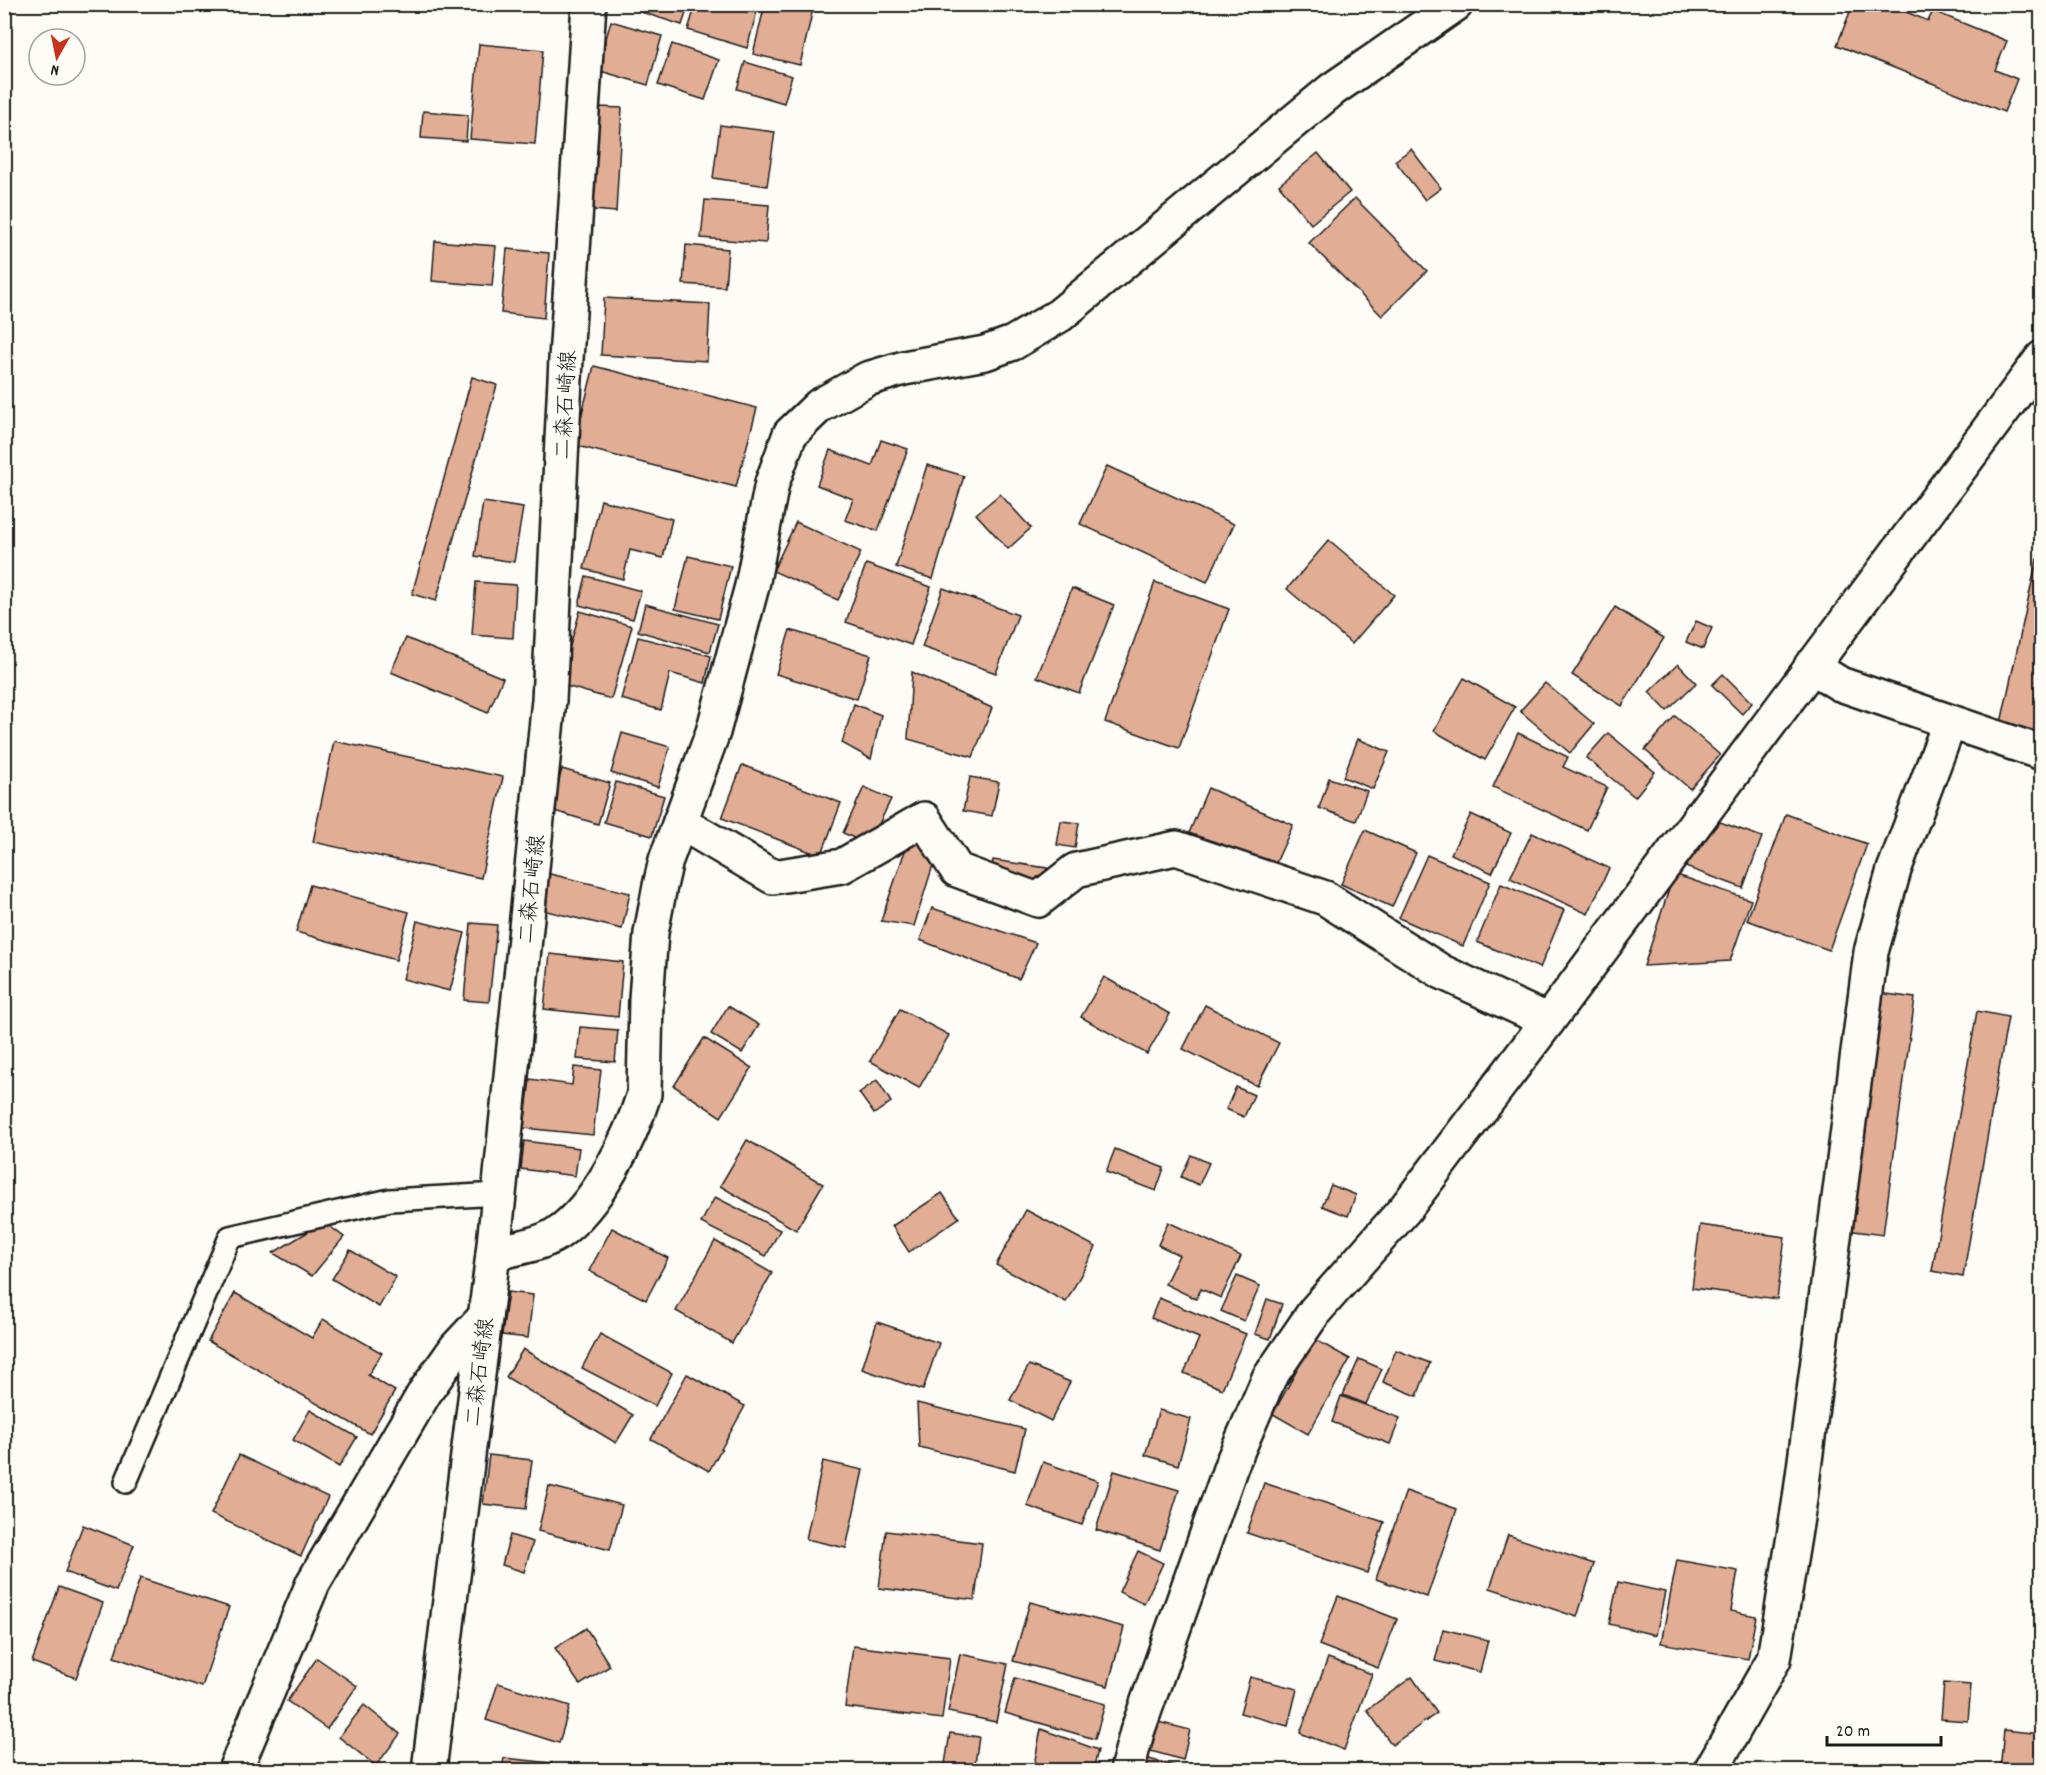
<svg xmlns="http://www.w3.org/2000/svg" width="2046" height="1775" font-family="Dekko,'Klee One',sans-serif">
	<rect width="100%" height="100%" fill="#fdfcf7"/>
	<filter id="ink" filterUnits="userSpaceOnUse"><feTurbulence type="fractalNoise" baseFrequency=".0167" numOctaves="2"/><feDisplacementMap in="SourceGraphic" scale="12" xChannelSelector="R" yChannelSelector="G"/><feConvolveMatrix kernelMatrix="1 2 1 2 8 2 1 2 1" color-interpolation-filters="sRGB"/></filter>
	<g filter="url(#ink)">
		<g fill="#e1ad94" stroke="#1c1c1c" stroke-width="1.5">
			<polygon points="643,4 689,4 682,25 641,12"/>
			<polygon points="696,4 759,4 747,48 688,30"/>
			<polygon points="765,4 794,4 813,9 800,65 753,54"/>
			<polygon points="1853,4 1887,4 1928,21 1933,11 2007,41 1995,70 2017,79 2004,112 1837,45"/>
			<polygon points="611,21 662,36 648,85 597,70"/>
			<polygon points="479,44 543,50 535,144 470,139"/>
			<polygon points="672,44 719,60 705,100 658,85"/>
			<polygon points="745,62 792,76 784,103 737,89"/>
			<polygon points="599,107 622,108 616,212 593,210"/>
			<polygon points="423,111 468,115 466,141 421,138"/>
			<polygon points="720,125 775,132 767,186 713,178"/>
			<polygon points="1411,149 1441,188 1425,200 1395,161"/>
			<polygon points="1318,153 1350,192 1311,224 1279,185"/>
			<polygon points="1355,198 1427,271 1382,316 1309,243"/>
			<polygon points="705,200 769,205 766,243 701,238"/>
			<polygon points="435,241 496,246 492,286 432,281"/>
			<polygon points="686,245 728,249 725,287 683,284"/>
			<polygon points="507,249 549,253 544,318 501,313"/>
			<polygon points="604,298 710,304 707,361 601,355"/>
			<polygon points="594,366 757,408 736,487 574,445"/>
			<polygon points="472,377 497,385 436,601 412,594"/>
			<polygon points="881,440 908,449 878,531 845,520 853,499 817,485 830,450 872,466"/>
			<polygon points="927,465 964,476 933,579 896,567"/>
			<polygon points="1107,466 1234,524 1207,582 1080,524"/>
			<polygon points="1000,494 1031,528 1008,549 976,514"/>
			<polygon points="601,500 672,519 663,558 630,550 623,579 584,569"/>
			<polygon points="483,502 523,508 514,562 475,556"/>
			<polygon points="796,522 861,552 838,600 773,571"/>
			<polygon points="1329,540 1394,595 1352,644 1287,589"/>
			<polygon points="688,556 731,566 718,619 675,609"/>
			<polygon points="2037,559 2042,560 2042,732 2001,723"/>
			<polygon points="866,564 931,587 911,645 846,622"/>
			<polygon points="586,576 641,591 633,619 579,605"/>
			<polygon points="476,582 516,585 513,638 472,635"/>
			<polygon points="1155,582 1229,609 1179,748 1105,722"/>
			<polygon points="943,588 1018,615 996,673 922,647"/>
			<polygon points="1072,588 1114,605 1079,693 1037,677"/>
			<polygon points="645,604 718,624 710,652 638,631"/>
			<polygon points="1615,607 1664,638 1622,706 1572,675"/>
			<polygon points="580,611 632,626 611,699 559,684"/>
			<polygon points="1696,621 1712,628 1703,649 1686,642"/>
			<polygon points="790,630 871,655 857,699 776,674"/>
			<polygon points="638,637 711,656 705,683 670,673 661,710 621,699"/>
			<polygon points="406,638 503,678 488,713 391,672"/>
			<polygon points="1678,664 1696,683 1667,711 1649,692"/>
			<polygon points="912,672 992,708 973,757 908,739"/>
			<polygon points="1723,674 1752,703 1742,714 1712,685"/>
			<polygon points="1464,678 1515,707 1485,760 1434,731"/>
			<polygon points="1545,683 1594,724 1570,753 1520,711"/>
			<polygon points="854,704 881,715 871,759 842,743"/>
			<polygon points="1675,716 1720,755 1690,789 1645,750"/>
			<polygon points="622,733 670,747 658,787 611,773"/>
			<polygon points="1518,733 1568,757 1563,767 1607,787 1587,830 1493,787"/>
			<polygon points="1608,733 1655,772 1635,797 1586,758"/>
			<polygon points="1358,739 1389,752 1373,789 1343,777"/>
			<polygon points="334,741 503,777 481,878 313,842"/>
			<polygon points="742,765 841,803 821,856 722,818"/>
			<polygon points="562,769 610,783 598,824 551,810"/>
			<polygon points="970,777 999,782 992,816 963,811"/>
			<polygon points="1329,778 1367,791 1356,821 1319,808"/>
			<polygon points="616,782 664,796 652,836 604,822"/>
			<polygon points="864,787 891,799 869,845 843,833"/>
			<polygon points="1208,788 1293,825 1270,876 1186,840"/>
			<polygon points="1471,814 1511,833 1492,873 1451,854"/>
			<polygon points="1786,814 1867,844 1829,950 1747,920"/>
			<polygon points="1061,821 1079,823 1075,848 1057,845"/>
			<polygon points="1720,822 1762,837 1743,888 1680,865"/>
			<polygon points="1365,830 1416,853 1392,907 1341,884"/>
			<polygon points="1532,833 1609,868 1588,914 1510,878"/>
			<polygon points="910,836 938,849 914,926 881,921"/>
			<polygon points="1427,855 1490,882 1463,946 1399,918"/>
			<polygon points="993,860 1047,868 1044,886 990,877"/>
			<polygon points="546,873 630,893 622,929 538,909"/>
			<polygon points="1674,874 1751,900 1730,961 1644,966"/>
			<polygon points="1501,884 1564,910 1540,968 1477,942"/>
			<polygon points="310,885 409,912 396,960 296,932"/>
			<polygon points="932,908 1036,943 1019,979 920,940"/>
			<polygon points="417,921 465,933 450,991 403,979"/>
			<polygon points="471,923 497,925 489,1002 464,1000"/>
			<polygon points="550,954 623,962 618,1017 544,1009"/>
			<polygon points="1104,977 1170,1014 1147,1054 1081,1017"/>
			<polygon points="1879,993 1915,998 1883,1235 1847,1230"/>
			<polygon points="1205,1005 1279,1043 1257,1086 1183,1049"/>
			<polygon points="728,1006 759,1025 742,1053 711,1034"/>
			<polygon points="900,1009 949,1035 919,1088 870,1061"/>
			<polygon points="1977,1011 2008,1017 1963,1277 1932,1271"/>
			<polygon points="580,1027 618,1030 615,1062 577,1059"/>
			<polygon points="704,1038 752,1068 721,1117 674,1086"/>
			<polygon points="574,1067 601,1070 593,1135 524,1128 530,1079 572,1085"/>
			<polygon points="877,1080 891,1102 874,1114 859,1093"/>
			<polygon points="1236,1087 1254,1095 1244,1117 1226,1109"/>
			<polygon points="747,1140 823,1184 796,1230 720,1186"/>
			<polygon points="524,1141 579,1148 575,1176 521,1169"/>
			<polygon points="1115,1149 1164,1168 1156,1191 1106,1172"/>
			<polygon points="1191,1155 1209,1163 1199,1185 1181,1177"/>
			<polygon points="1331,1185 1356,1195 1348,1216 1322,1206"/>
			<polygon points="942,1193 959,1218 909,1252 892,1226"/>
			<polygon points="715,1197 780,1230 766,1256 701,1223"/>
			<polygon points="1026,1210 1096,1247 1066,1302 996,1265"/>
			<polygon points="324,1222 344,1237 312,1276 273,1253"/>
			<polygon points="1168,1222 1241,1256 1221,1298 1201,1289 1196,1299 1165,1284 1179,1255 1158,1245"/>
			<polygon points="1700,1225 1785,1237 1777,1299 1692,1288"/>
			<polygon points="612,1228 668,1258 646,1300 589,1271"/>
			<polygon points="715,1241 772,1273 732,1343 676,1311"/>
			<polygon points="350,1250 396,1277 379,1307 332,1279"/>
			<polygon points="1237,1276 1260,1286 1244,1321 1221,1311"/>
			<polygon points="508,1292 533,1295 528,1338 502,1335"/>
			<polygon points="235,1293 312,1338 323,1319 382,1353 368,1375 395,1391 370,1434 208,1341"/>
			<polygon points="1159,1298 1246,1334 1222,1389 1184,1373 1199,1338 1151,1318"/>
			<polygon points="1267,1299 1282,1304 1270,1339 1255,1334"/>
			<polygon points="877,1322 939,1343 923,1390 862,1369"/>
			<polygon points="600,1334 672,1373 655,1406 582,1368"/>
			<polygon points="1314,1339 1350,1359 1308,1434 1273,1414"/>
			<polygon points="523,1349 633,1415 616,1443 506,1377"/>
			<polygon points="1396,1350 1430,1363 1417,1396 1383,1382"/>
			<polygon points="1359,1359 1382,1369 1366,1404 1343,1395"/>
			<polygon points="1029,1365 1070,1382 1051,1421 1010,1400"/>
			<polygon points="687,1374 745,1406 709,1471 651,1439"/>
			<polygon points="1341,1396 1400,1418 1390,1444 1332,1422"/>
			<polygon points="917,1403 1025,1429 1015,1471 919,1447"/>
			<polygon points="310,1410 357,1437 339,1467 293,1440"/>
			<polygon points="1159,1410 1191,1419 1178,1465 1145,1455"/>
			<polygon points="239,1455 328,1497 301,1556 211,1514"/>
			<polygon points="489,1455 532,1460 526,1509 483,1504"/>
			<polygon points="823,1461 863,1470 846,1548 806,1539"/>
			<polygon points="1043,1462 1098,1481 1082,1525 1027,1506"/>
			<polygon points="1114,1471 1179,1490 1160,1550 1096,1530"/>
			<polygon points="1264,1483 1384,1522 1367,1573 1247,1533"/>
			<polygon points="549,1486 622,1505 610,1550 538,1531"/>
			<polygon points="1406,1491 1457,1509 1427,1597 1376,1579"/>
			<polygon points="83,1525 134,1545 116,1591 65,1572"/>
			<polygon points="886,1531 982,1543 975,1600 879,1588"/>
			<polygon points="510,1535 533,1542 524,1572 502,1565"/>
			<polygon points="1508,1535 1594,1564 1577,1617 1490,1588"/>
			<polygon points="1138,1551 1163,1563 1144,1604 1119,1592"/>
			<polygon points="1677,1560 1738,1571 1731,1611 1756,1616 1748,1659 1661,1643"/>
			<polygon points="140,1578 229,1607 202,1687 114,1657"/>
			<polygon points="1618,1582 1665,1592 1656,1635 1609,1624"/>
			<polygon points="59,1587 103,1603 76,1678 32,1662"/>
			<polygon points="1338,1596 1397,1619 1378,1668 1319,1645"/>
			<polygon points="1030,1602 1124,1627 1108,1686 1013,1661"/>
			<polygon points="586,1628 610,1666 580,1685 555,1648"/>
			<polygon points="1443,1629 1488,1640 1480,1672 1435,1661"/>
			<polygon points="853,1646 950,1658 942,1719 845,1707"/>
			<polygon points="960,1654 1008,1664 996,1722 948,1712"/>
			<polygon points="317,1658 357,1686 327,1729 287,1701"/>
			<polygon points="1328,1658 1372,1674 1344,1750 1300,1733"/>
			<polygon points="1250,1677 1297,1689 1288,1726 1240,1713"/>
			<polygon points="1412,1677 1437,1713 1392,1745 1367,1710"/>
			<polygon points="1015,1678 1105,1704 1095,1739 1005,1713"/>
			<polygon points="498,1683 570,1706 559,1743 486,1720"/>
			<polygon points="1944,1683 1971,1685 1968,1721 1941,1719"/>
			<polygon points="364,1705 400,1734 376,1766 339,1737"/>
			<polygon points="1158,1722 1190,1730 1183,1760 1151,1751"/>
			<polygon points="1041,1729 1098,1750 1093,1770 1033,1770"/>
			<polygon points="2004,1730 2042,1734 2042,1770 2000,1770"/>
			<polygon points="950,1733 979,1737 974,1770 944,1770"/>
			<polygon points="1142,1757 1174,1766 1173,1770 1138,1770"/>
			<polygon points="504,1758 552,1763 551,1770 502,1770"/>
		</g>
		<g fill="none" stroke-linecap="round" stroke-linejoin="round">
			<defs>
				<polyline id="lane" points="126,1482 230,1237 390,1200 499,1194"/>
				<g id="street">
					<polyline points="1811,666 1840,684 2042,753"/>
					<polyline points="680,822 773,877 842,866 924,819 957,870 1038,900 1076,870 1176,848 1325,898 1442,972 1548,1021"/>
					<path d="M493,1254C514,1248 541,1245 558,1233C598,1205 630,1139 644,1094L646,999L651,933L660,886L666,860L713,732L752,586L772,483L790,434L819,406L867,379L904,368L985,353L1013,343L1060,315L1333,89L1456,4"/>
					<polyline points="235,1770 313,1583 425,1392 456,1348 485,1317"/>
					<polyline points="1711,1770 1774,1659 1800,1499 1871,952 1894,870 1949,724"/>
				</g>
				<g id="secondary">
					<polyline points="429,1770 493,1254 549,700 566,359 589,4"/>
					<polyline points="1127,1770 1137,1732 1231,1466 1269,1378 1315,1311 1405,1209 1548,1021 2042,358"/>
				</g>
			</defs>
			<use href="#lane" stroke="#1c1c1c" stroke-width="26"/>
			<use href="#street" stroke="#1c1c1c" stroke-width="38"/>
			<use href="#secondary" stroke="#1c1c1c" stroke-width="38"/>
			<use href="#lane" stroke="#fdfcf7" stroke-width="21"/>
			<use href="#street" stroke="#fdfcf7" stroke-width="33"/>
			<use href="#secondary" stroke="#fdfcf7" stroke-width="33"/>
		</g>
	</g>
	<g text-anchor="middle" stroke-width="6" stroke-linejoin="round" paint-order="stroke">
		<g font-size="22" fill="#1c1c1c" stroke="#fdfcf7">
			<text transform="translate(564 405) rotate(-87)" y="8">二森石崎線</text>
			<text transform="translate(530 889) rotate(-84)" y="8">二森石崎線</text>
			<text transform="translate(478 1372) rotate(-83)" y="8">二森石崎線</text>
		</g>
	</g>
	<rect width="2046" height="1775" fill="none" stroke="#fdfcf7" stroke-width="24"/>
	<rect x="12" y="12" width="2022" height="1751" fill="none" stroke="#1c1c1c" stroke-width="2" filter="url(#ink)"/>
	<g transform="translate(57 57) rotate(189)"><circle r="28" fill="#fdfcf7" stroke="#a3a29f" stroke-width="1.5"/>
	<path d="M0-4.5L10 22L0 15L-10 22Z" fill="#c8321e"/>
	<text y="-9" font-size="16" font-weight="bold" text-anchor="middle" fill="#1c1c1c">N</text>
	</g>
	<path d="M1827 1736v9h114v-9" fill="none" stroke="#1c1c1c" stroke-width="3"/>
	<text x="1836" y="1736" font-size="18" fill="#1c1c1c" stroke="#fdfcf7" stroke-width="4.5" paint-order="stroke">20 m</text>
</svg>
